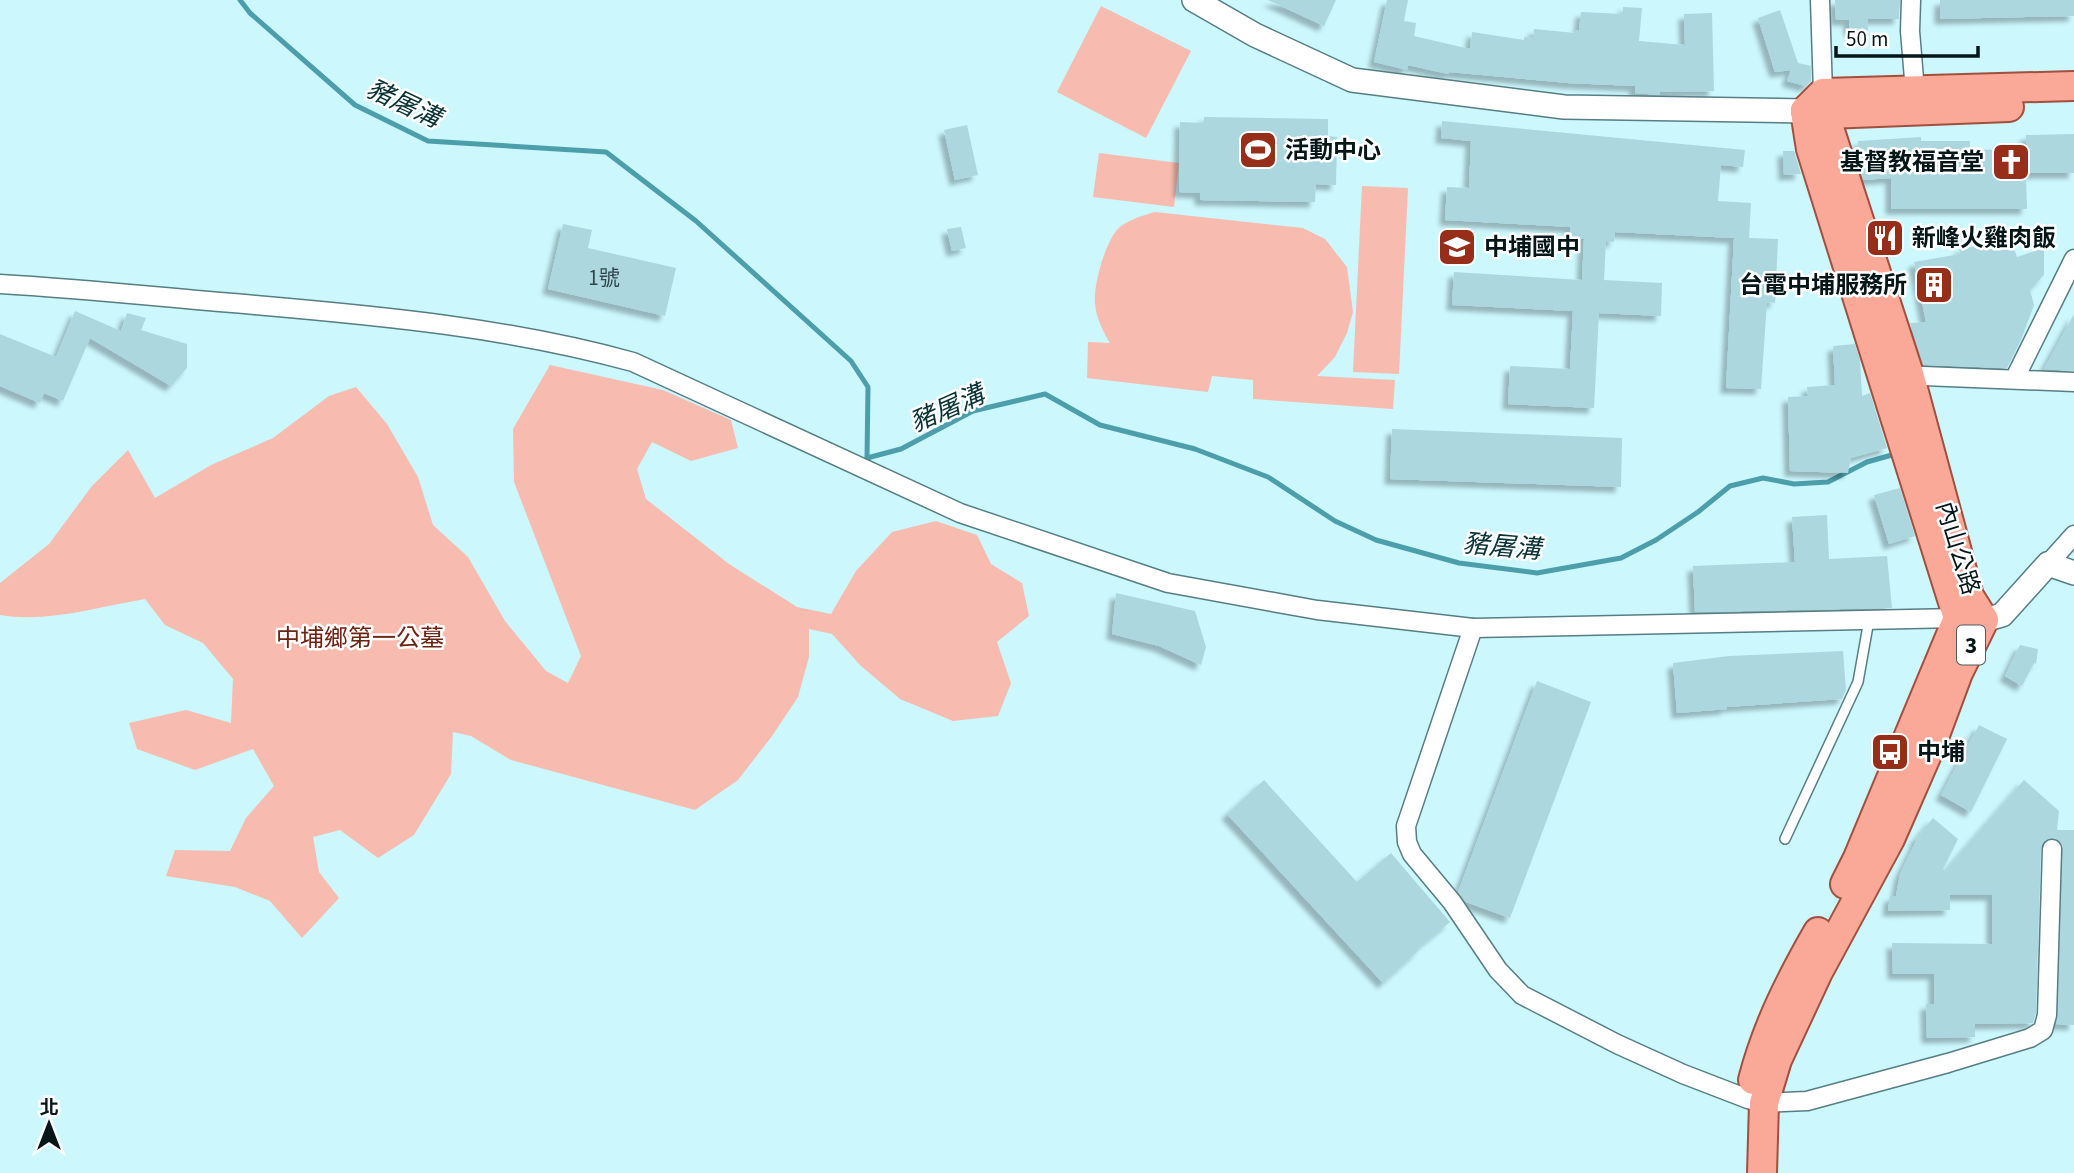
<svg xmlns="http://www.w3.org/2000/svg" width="2074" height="1173" font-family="'Source Sans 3','Noto Sans TC',sans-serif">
	<defs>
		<filter id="shadow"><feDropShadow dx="-5.5" dy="5.5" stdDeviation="2" flood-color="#0004"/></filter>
	</defs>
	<rect width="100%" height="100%" fill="#cbf7fd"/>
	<g fill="#f7bcaf">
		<polygon points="1101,6 1191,51 1146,138 1057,92"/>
		<polygon points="1099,153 1179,163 1174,207 1093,197"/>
		<polygon points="1362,186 1408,188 1399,374 1353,372"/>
		<path d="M1155,212L1303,228L1325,239L1347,267L1353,312L1347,333L1335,357L1317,376L1395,380L1393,409L1253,399V380L1212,376L1208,392L1087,378L1088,342L1110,343C1103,331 1096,318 1095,303C1093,286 1106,238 1120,227C1128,220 1144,215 1155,212Z"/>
		<path d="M550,365L663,390L731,420L738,448L691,461L652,442L637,469L646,499L729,564L797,607L831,614L856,571L892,532L936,521L977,535L991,564L1022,583L1029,616L997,642L1011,683L998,716L953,721L900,699L861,666L832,634L809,629V657L798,697L772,736L738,780L695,810L511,760L471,736L453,732L451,774L414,835L378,858L340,830L313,837L319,872L339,898L302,938L270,901L235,887L166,876L175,850L230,851L246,818L274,786L253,749L195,770L137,749L129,723L186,710L231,723L233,679L203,643L165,625L145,599C98,607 47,623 0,615V583L49,544L92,486L128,450L155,498L211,465L273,438L329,396L356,387L387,424L418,477L433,525L468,557L505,621L546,671L568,683L581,656L514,482L513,429Z"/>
	</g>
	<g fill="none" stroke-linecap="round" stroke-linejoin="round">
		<polyline stroke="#4c9eaa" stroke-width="5" points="240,0 250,13 355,105 428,141 606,152 696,221 851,361 868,387 867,458 901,449 973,411 1045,394 1100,425 1195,449 1268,477 1335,521 1376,540 1459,563 1537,573 1621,558 1656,540 1698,512 1730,486 1763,478 1794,484 1828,482 1867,462 1899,453"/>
	</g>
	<g fill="#acd7de" filter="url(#shadow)">
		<polygon points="1268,0 1336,0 1324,26"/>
		<polygon points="1387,0 1408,0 1404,21 1416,23 1414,36 1470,49 1472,32 1524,40 1524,37 1533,38 1534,29 1575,33 1575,30 1579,31 1581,12 1623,14 1623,7 1642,8 1639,41 1685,45 1684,14 1712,13 1714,91 1660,92 1660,95 1635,93 1635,86 1568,83 1449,72 1448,74 1408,65 1407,70 1374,62"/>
		<polygon points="1835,0 1900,0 1899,19 1868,19 1868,30 1849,30 1849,20 1836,20"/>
		<polygon points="1940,0 2074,0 2074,16 1940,19"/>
		<polygon points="1780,10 1798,63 1811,66 1811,81 1806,86 1787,81 1791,70 1775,72 1758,18"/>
		<polygon points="1204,117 1328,119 1328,136 1337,137 1336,185 1316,184 1315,202 1200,200 1200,193 1179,192 1180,122 1204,123"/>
		<polygon points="1442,121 1745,150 1743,167 1721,165 1718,201 1751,203 1749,238 1778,239 1775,303 1767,302 1761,389 1726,388 1734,238 1615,232 1614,242 1606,241 1604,280 1662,283 1661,316 1599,313 1594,408 1508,404 1510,366 1570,369 1573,311 1452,305 1454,272 1582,280 1584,239 1570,238 1570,227 1445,220 1447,187 1469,188 1471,141 1441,138"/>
		<polygon points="967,125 978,175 955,180 944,130"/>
		<polygon points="2074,134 2074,173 2026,173 2027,209 1891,209 1891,178 1863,180 1860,170 1858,141 1921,137 1921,141 1970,141 1970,150 2026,149 2026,135"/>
		<polygon points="1783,151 1794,151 1801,174 1784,175"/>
		<polygon points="563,224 592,230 588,248 676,268 665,316 548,289"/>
		<polygon points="961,227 966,248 952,251 947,229"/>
		<polygon points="2011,240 2017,257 2044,248 2044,275 2030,290 2034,305 2021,340 2007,368 1923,365 1910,323 1926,322 1914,262 1960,254 1959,249"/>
		<polygon points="75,311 121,331 127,313 146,318 141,330 187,344 187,368 171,386 90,338 63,401 44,393 40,403 0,386 0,334 56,357"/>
		<polygon points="2074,314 2074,371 2044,369 2049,360"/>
		<polygon points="1855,344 1860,360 1862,396 1870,393 1887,448 1851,458 1848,473 1790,471 1788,397 1808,396 1807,387 1835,385 1833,346"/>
		<polygon points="1392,429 1622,438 1621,487 1390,479"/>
		<polygon points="1900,488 1915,536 1889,544 1874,495"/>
		<polygon points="1827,515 1829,559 1887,556 1892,608 1695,612 1693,566 1795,562 1792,517"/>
		<polygon points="1116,593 1195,611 1206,647 1201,665 1159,646 1112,634"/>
		<polygon points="2020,645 2038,649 2036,664 2034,663 2022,686 2005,676"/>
		<polygon points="1843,651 1846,690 1842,699 1726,707 1727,709 1677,713 1673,663 1729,656"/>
		<polygon points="1537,681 1591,702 1510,918 1466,902 1458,892"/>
		<polygon points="1979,725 2007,739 1971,812 1941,795"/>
		<polygon points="1264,780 1357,882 1391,853 1450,922 1418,948 1419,950 1383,983 1227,814"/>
		<polygon points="2024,780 2059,811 2057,830 2074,830 2074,1025 2056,1024 2063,849 2059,840 2052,838 2043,842 2041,849 2036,1013 2033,1023 1975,1024 1975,1037 1927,1038 1926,1004 1934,1004 1934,974 1893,974 1892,943 1992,944 1992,895 1950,895 1950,910 1888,911 1890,896 1896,896 1900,874 1916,841 1915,840 1933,818 1958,839 1943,869 1945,871"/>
	</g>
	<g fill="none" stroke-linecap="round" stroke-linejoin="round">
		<defs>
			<polyline id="service" points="1785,839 1858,682 1869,620"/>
			<g id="minor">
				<polyline points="1820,0 1823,93"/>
				<polyline points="1911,0 1910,31 1915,91"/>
				<path d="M0,284C85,289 170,298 255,305C382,316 510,328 633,362L960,513L1168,583L1317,610L1473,628L1958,618"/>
				<polyline points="1899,375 2074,382"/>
				<polyline points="2015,378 2074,259"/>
				<polyline points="2048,564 2074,535"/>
				<polyline points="1473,628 1406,826 1407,842 1412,854 1452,902 1498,970 1522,995 1617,1044 1683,1074 1748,1099 1764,1103 1807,1101 1948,1063 2030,1038 2043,1030 2047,1015 2052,849"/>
			</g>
			<g id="tertiary">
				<polyline points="1194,0 1255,35 1352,80 1564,107 1805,111"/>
				<polyline points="1969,619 1984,620 2002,615 2048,564 2074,573"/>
			</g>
			<g id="primary">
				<polyline points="1805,111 1811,149 1958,618 1858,858 1845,884"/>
				<polyline points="1805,111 1823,93 2074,86"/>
				<polyline points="1805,111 1827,114 2009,107"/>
				<path d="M1753,1080C1767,1026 1791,979 1818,932"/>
				<polyline points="1762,1173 1764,1103 1777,1060 1818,972 1890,839 1932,743 1958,673 1984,620 1969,596 1909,374 1830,131 1805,111"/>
			</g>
		</defs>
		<use href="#service" stroke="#567e84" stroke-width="12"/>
		<use href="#minor" stroke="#567e84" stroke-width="21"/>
		<use href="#tertiary" stroke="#567e84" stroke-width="26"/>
		<use href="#primary" stroke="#a24f3e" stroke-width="32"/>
		<use href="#service" stroke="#fff" stroke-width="9"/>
		<use href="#minor" stroke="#fff" stroke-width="18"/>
		<use href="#tertiary" stroke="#fff" stroke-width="23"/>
		<use href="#primary" stroke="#faa897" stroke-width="28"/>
	</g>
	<defs>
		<symbol id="stadium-square" viewBox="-11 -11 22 22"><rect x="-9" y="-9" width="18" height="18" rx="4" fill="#972e19" stroke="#fff"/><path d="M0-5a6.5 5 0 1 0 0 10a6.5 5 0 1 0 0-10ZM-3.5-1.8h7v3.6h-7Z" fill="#fff"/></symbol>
		<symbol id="church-square" viewBox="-11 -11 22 22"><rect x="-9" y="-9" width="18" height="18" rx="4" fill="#972e19" stroke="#fff"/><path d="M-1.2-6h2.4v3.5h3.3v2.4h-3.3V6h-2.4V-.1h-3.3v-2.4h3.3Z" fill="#fff"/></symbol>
		<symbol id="restaurant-square" viewBox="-11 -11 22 22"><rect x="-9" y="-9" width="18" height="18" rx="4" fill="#972e19" stroke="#fff"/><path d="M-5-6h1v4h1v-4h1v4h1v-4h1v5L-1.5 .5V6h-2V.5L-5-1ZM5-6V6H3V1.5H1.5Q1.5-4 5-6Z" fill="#fff"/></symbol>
		<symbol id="school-square" viewBox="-11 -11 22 22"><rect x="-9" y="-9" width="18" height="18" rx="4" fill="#972e19" stroke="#fff"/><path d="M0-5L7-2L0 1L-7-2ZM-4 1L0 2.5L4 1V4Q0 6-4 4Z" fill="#fff"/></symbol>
		<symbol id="building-square" viewBox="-11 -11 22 22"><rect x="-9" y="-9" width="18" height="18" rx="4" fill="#972e19" stroke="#fff"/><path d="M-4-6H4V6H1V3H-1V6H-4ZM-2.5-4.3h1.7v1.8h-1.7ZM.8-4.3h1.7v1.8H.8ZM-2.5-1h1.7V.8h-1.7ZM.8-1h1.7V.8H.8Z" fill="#fff"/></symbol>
		<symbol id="bus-square" viewBox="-11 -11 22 22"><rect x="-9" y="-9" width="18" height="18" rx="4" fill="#972e19" stroke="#fff"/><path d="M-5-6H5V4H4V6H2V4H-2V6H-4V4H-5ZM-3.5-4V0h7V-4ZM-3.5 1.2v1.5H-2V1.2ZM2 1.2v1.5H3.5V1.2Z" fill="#fff"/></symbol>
	</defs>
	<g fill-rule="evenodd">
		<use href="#stadium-square" x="1236" y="128" width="44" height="44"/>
		<use href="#church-square" x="1989" y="140" width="44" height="44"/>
		<use href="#restaurant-square" x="1863" y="216" width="44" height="44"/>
		<use href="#school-square" x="1435" y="225" width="44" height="44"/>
		<use href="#building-square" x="1912" y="263" width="44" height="44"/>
		<use href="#bus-square" x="1868" y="730" width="44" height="44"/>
	</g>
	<g text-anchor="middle" stroke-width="5" stroke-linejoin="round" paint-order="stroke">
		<g font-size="21" fill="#2f464a">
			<text x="604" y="285">1號</text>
		</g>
		<rect fill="#fff" stroke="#505c5d" stroke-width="2" x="1957" y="625.5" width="28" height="39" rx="5"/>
		<g font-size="23" font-weight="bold" fill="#051618">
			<text x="1971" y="653">3</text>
		</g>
		<g font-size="24" font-weight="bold" fill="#051618" stroke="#fff" text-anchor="start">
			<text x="1285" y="158">活動中心</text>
			<text x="1984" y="170" text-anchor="end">基督教福音堂</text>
			<text x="1912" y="246">新峰火雞肉飯</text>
			<text x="1484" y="255">中埔國中</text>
			<text x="1907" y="293" text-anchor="end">台電中埔服務所</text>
			<text x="1917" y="760">中埔</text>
		</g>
		<g font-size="24" fill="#051618" stroke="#fff">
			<text transform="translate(1958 548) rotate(73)" y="8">內山公路</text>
		</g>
		<g font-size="24" fill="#6f2313" stroke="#fff">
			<text x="360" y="646">中埔鄉第一公墓</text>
		</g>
		<g font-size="26" font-style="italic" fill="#0b3439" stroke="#fff">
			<text transform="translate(404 103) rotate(25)" y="9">豬屠溝</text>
			<text transform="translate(947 408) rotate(-24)" y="9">豬屠溝</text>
			<text transform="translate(1502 546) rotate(5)" y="9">豬屠溝</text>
		</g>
	</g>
	<g transform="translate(49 1124)" stroke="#ffffff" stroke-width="5" paint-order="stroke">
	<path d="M0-5L12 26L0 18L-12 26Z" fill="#051618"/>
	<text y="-10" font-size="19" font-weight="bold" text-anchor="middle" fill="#051618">北</text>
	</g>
	<path d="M1836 46v10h142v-10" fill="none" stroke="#051618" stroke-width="3.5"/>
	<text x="1846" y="46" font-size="21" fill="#051618" stroke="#ffffff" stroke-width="5" paint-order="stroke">50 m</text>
</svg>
